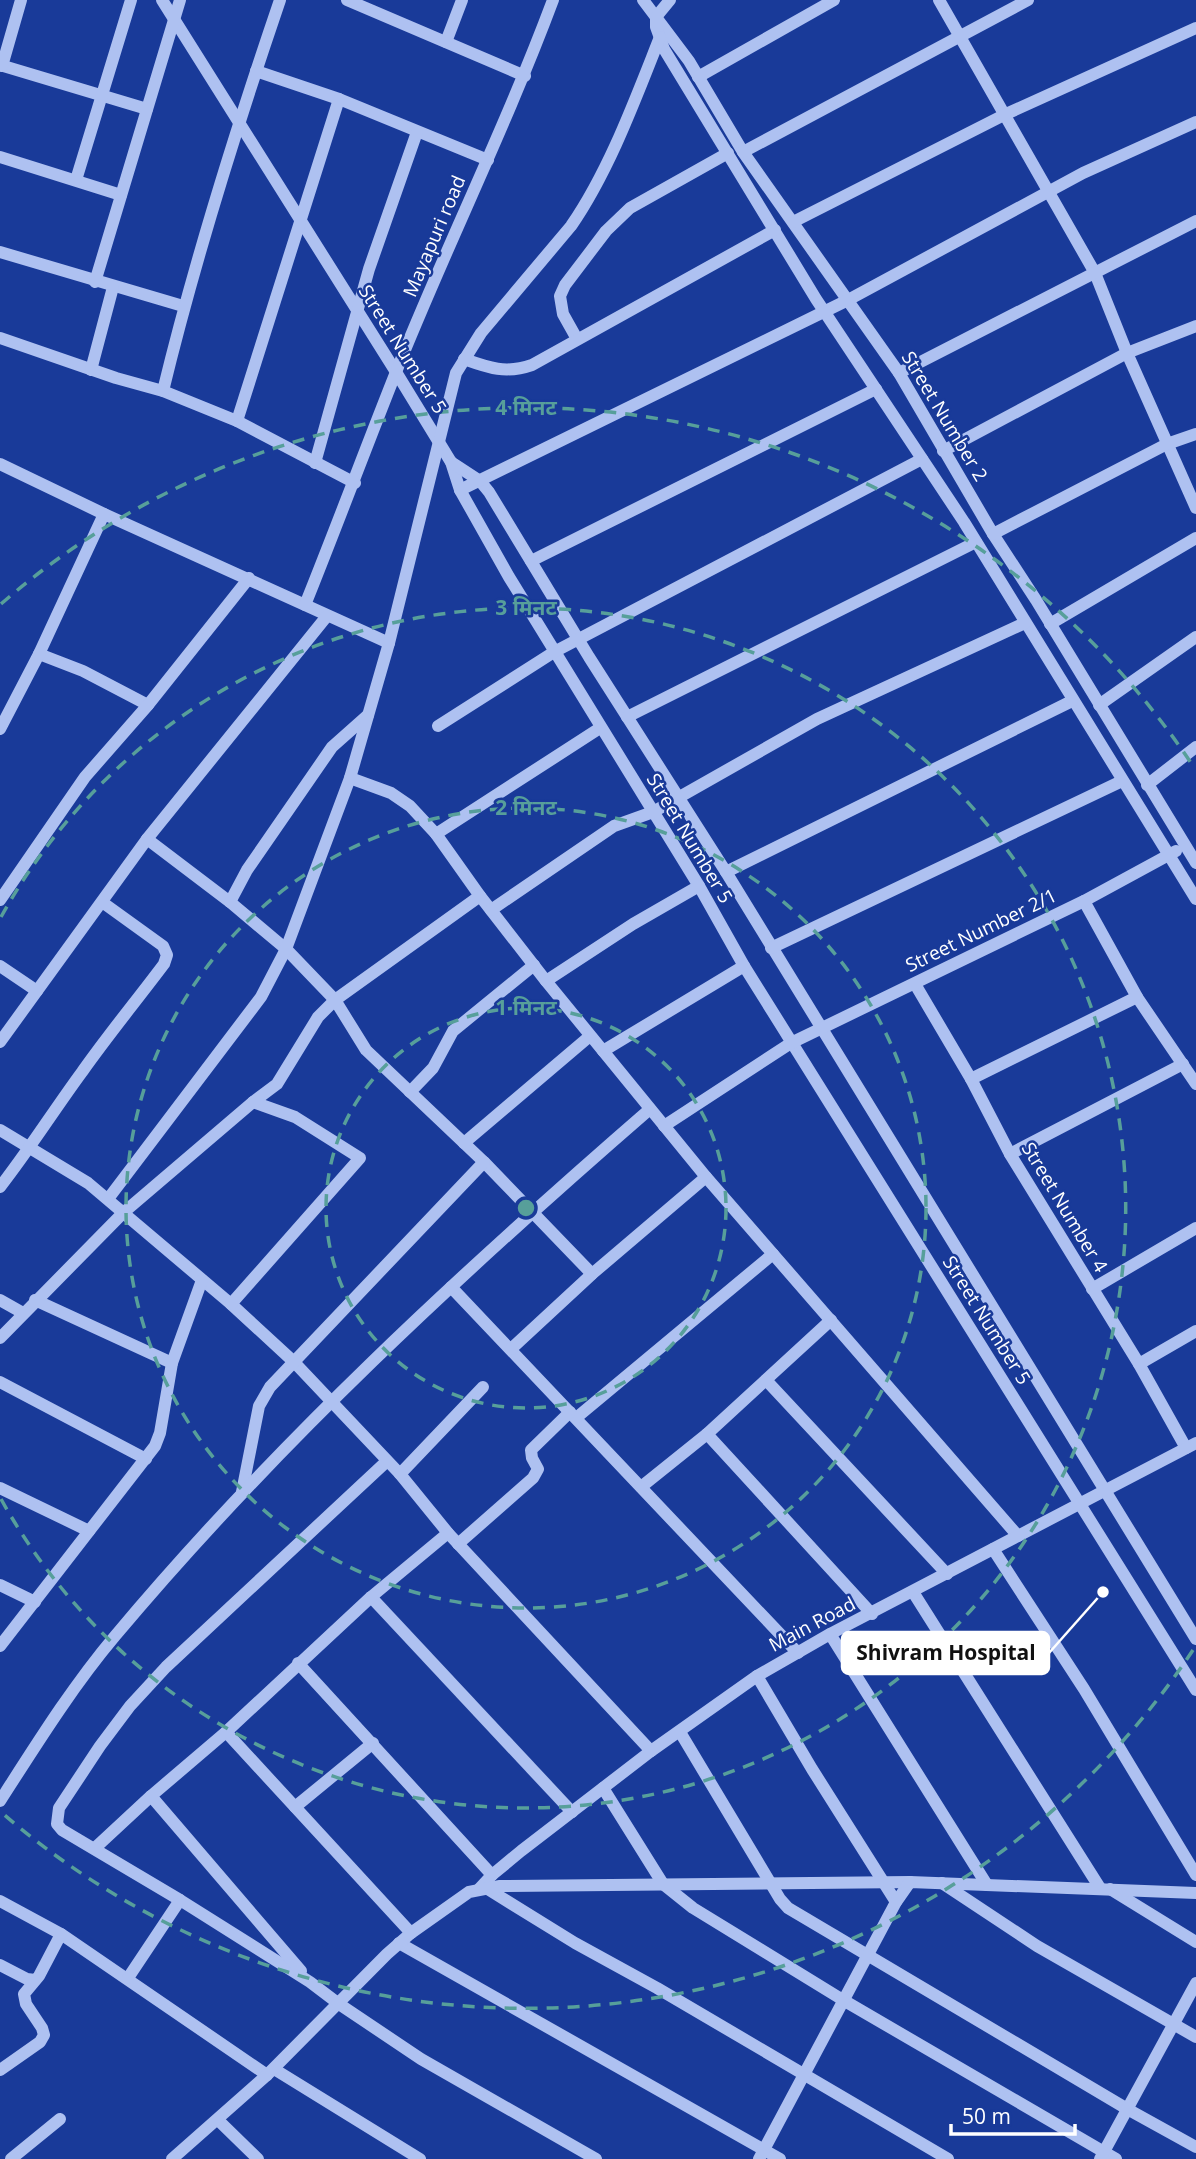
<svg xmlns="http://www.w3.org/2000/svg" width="1196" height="2159" font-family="'Open Sans','Noto Sans Devanagari',sans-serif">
	<rect width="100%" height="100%" fill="#193a99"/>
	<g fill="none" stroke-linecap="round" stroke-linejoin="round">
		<g stroke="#aec1f1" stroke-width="12">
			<polyline points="162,0 396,372 451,462 460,490 509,577 699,886 744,966 1196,1690"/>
			<polyline points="347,0 525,76"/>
			<polyline points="643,0 689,61 743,152 899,373 993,534 1036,600 1196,863"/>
			<polyline points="670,0 656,17 656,27 664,49 816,299 964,522 1196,899"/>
			<polyline points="939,0 1095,273 1127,353 1196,508"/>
			<polyline points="446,42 462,0"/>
			<polyline points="0,65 147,109"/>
			<polyline points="2,66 21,0"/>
			<polyline points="256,71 339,99 488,160"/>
			<polyline points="698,77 834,0"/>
			<polyline points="743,152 1028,0"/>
			<polyline points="0,157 121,195"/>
			<polyline points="76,180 131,0"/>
			<polyline points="793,222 1006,114 1196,28"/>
			<polyline points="0,252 183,306"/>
			<polyline points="95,282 180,0"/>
			<polyline points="0,338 116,378 163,391 237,421 355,483"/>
			<polyline points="577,339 563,314 560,296 565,285 606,231 630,208 728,153"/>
			<path d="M464,359C489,368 506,374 532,365L775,230"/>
			<polyline points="91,370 113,287"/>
			<polyline points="899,373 1196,221"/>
			<path d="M163,391C195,259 236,129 280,0"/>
			<polyline points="237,421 339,99"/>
			<polyline points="943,451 1127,353 1196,326"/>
			<polyline points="451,462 480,481 489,492 589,657 726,872 1196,1639"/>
			<polyline points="315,463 369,269 417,132"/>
			<polyline points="0,464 104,514 389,643"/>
			<polyline points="460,490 848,300 1083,173 1196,122"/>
			<polyline points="993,534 1167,444 1196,434"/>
			<polyline points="531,561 876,389"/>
			<path d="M305,605C336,528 365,450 396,372C446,247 506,126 553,0"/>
			<polyline points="1050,624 1196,538"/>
			<polyline points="39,654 83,671 148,705"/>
			<polyline points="1099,705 1196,637"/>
			<polyline points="627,717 976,542"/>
			<polyline points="438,726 554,652 922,459"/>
			<polyline points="0,729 39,654 104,514"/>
			<polyline points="350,778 391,793 410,806 436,834 480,896 546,981 706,1177"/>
			<polyline points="1147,785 1196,747"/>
			<polyline points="436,834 600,728"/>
			<polyline points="147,839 230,902 286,949 335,1000 366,1050 484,1162 592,1274"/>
			<polyline points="726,872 1072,701"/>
			<polyline points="0,900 85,777 148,705 249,578"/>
			<polyline points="1084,901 1137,997 1196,1084"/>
			<polyline points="230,902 247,870 332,747 368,715"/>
			<polyline points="491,910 614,826 653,812 817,719 1025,623"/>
			<polyline points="771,948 1122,781"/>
			<polyline points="0,966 37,991"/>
			<polyline points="546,981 633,924 699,886"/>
			<polyline points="915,984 971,1079 1010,1154 1139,1364 1186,1448"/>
			<polyline points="0,1042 147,839 327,616"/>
			<polyline points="603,1051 744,966"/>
			<polyline points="971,1079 1137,997"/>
			<polyline points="410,1092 433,1068 453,1031 534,965"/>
			<polyline points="664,1126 791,1043 1084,901 1176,851"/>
			<polyline points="0,1130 88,1183 231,1304 294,1362 400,1474 448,1533 651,1751"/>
			<polyline points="464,1143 590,1036"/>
			<polyline points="1010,1154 1183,1064"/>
			<path d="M0,1187C29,1150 54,1110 82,1072C108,1035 137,1000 164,964L167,955L163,946L102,902"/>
			<path d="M108,1199L261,997L286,949L350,778L389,643L456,373L481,333L571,226C609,171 635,100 660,37"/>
			<polyline points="451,1287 798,1653"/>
			<polyline points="1092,1289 1196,1228"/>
			<polyline points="0,1300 23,1313"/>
			<polyline points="35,1300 172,1363"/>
			<polyline points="231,1304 360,1158 295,1117 253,1102"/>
			<polyline points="831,1320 707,1434 872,1614"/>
			<polyline points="0,1338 123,1213 253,1102 277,1084 318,1017 335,1000 480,896"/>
			<polyline points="511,1349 592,1274 706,1177 1018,1536"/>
			<polyline points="1139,1364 1196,1331"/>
			<polyline points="766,1380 947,1574"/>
			<polyline points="0,1382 146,1459"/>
			<polyline points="576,1418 773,1254"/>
			<polyline points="386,1462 166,1667 130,1706 100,1746 59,1808 57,1824 62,1830 180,1900 310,1982 339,2004 421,2059 596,2159"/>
			<polyline points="400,1474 483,1387"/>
			<polyline points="641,1487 707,1434"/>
			<polyline points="0,1488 89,1531"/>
			<polyline points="242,1492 259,1406 270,1387 484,1162"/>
			<polyline points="458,1544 533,1478 538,1469 532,1458 531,1450 570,1412"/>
			<polyline points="993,1549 1084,1689 1196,1875"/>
			<polyline points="0,1585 35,1602"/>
			<polyline points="913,1592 1100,1888"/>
			<polyline points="371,1597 572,1812"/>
			<polyline points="830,1634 987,1885"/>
			<polyline points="0,1646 155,1446 160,1433 172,1363 202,1280"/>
			<polyline points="298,1663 492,1875"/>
			<polyline points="757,1676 812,1769 896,1902"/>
			<polyline points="226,1732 411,1933"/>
			<polyline points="680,1732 780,1899 788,1908 1129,2110 1196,2147"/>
			<polyline points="603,1788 663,1884 693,1908 843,2000 1116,2159"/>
			<path d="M0,1801C36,1745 72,1687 115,1636C276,1444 461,1273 650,1109"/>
			<polyline points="295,1807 373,1743"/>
			<polyline points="95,1848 151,1796"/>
			<polyline points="942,1883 1037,1946 1196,2037"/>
			<polyline points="486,1888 575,1943 657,1988 948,2159"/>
			<polyline points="479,1889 492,1875 521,1851 651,1751 757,1676 830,1634 1196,1443"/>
			<polyline points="1110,1889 1196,1942"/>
			<polyline points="0,1901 61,1934 267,2075"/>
			<polyline points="399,1943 780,2159"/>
			<polyline points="0,1965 27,1979 35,1980"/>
			<polyline points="301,1971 151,1796 226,1732 371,1597 448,1533"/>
			<polyline points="128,1978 180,1900"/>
			<polyline points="274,2069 420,2159"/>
			<polyline points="0,2070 40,2042 44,2035 42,2028 26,2004 24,1994 39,1976 61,1934"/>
			<polyline points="218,2120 258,2159"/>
			<polyline points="11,2159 60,2119"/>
			<polyline points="172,2159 267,2075 387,1954 411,1933 469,1892 500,1886 910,1882 1196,1893"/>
			<polyline points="759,2159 896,1902 910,1882"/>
			<polyline points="1100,2159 1196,1983"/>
		</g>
	</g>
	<g fill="none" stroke="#579f9a" stroke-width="3.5" stroke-dasharray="12 9">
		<circle cx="526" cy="1208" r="200"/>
		<circle cx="526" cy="1208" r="400"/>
		<path d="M1 917A600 600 0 1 1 1 1499"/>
		<path d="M1193 1650A800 800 0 0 1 1 1812M1 604A800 800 0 0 1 1193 766"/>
	</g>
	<g text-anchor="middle" stroke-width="5" stroke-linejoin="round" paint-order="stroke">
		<g font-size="19" fill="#fff" stroke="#193a99">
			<text transform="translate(434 236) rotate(-67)" y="7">Mayapuri road</text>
			<text transform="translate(403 349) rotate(58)" y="7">Street Number 5</text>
			<text transform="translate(945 416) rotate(59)" y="7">Street Number 2</text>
			<text transform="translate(690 838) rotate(59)" y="7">Street Number 5</text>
			<text transform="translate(981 930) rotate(-26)" y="7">Street Number 2/1</text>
			<text transform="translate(1065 1207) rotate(59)" y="7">Street Number 4</text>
			<text transform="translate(987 1320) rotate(58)" y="7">Street Number 5</text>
			<text transform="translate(812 1624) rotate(-28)" y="7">Main Road</text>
		</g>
	</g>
	<circle cx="526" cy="1208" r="10" fill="#579f9a" stroke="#193a99" stroke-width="3.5"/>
	<g font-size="21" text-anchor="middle" font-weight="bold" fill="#579f9a" stroke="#193a99" stroke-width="5" stroke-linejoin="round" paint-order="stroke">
		<text x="526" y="415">4 मिनट</text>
		<text x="526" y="615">3 मिनट</text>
		<text x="526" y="815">2 मिनट</text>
		<text x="526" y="1015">1 मिनट</text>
	</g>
	<path fill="none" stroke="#fff" stroke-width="2.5" d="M1103 1592L1049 1653"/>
	<circle fill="#fff" stroke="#193a99" stroke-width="2.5" cx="1103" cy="1592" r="7"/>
	<rect fill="#fff" stroke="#fff" stroke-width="2.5" x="842" y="1632" width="207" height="42" rx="7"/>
	<g font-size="21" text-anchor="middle" font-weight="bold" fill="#111">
		<text x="946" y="1660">Shivram Hospital</text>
	</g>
	<path d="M951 2124v10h124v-10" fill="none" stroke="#ffffff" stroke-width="3.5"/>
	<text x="962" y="2124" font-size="21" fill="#ffffff" stroke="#193a99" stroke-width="5" paint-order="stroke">50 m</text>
</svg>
